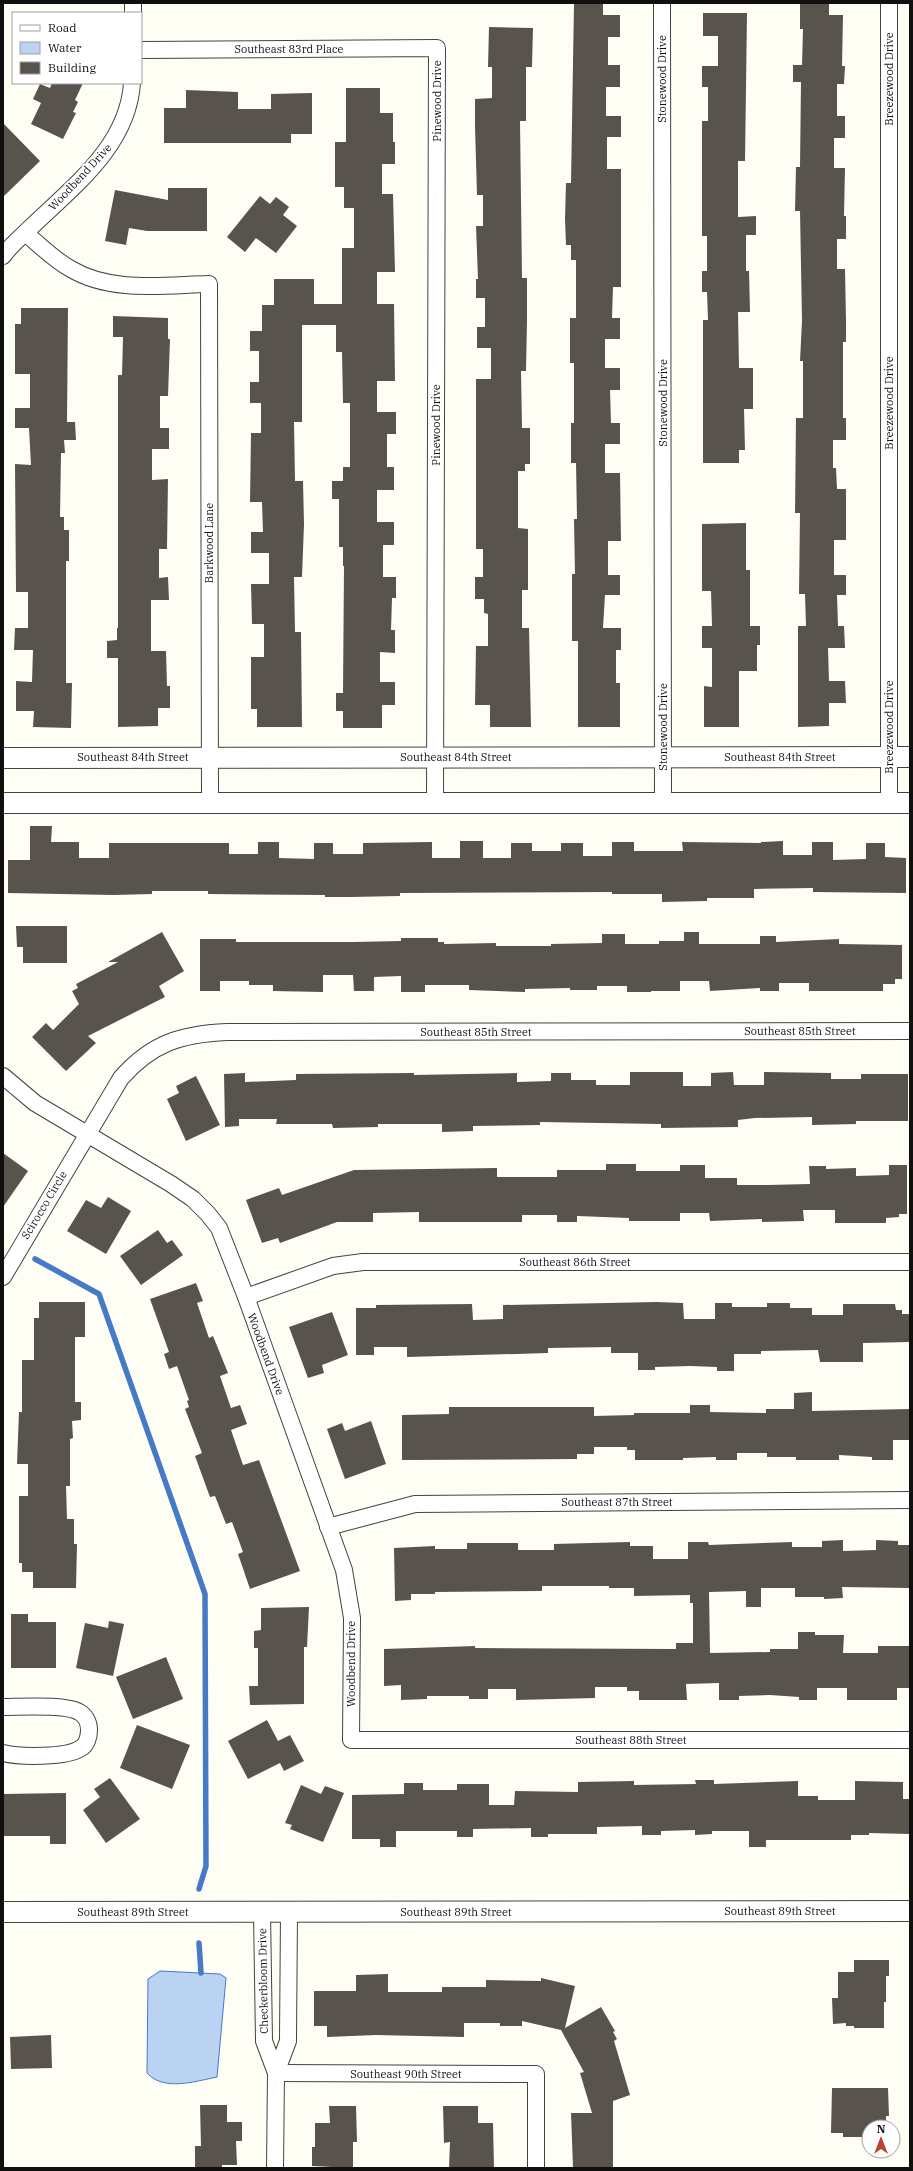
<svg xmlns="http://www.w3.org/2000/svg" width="913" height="2171" font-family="'IBM Plex Serif',serif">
	<rect width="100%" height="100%" fill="#fefef4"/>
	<path fill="#bbd3f3" stroke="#467ac7" d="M160,1971L220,1974L226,1978L217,2077C196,2081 164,2092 147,2073L148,1979Z"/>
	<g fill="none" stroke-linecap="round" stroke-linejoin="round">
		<g stroke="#467ac7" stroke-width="5.5">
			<polyline points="35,1259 99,1294 205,1594 206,1866 199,1889"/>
			<polyline points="199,1943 201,1973"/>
		</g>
	</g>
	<g fill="#58544d">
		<polygon points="574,3 603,3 603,15 620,15 620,37 608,37 608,65 620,65 620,87 606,87 606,116 621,116 621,137 607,137 607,169 621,169 621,287 613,287 612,318 620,318 620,339 605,339 605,368 620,368 620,390 610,390 611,423 620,423 620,444 605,444 605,473 620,473 621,541 608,541 608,575 620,575 620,595 605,595 603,628 621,628 621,650 616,650 616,683 620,683 620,727 578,727 578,641 572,641 572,574 575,574 574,519 577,519 576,463 571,463 571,423 574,423 574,363 570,363 570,318 576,318 576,260 571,260 571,245 566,245 565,219 566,183 571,183"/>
		<polygon points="800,3 829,3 829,15 843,15 842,66 845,66 844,84 837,84 837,116 845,116 845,138 834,138 834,168 845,168 844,216 846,216 846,239 837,239 837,269 845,269 846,321 846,342 843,342 843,418 846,418 846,440 833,440 833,468 836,468 837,489 846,489 846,540 834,540 834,575 846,575 846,595 837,595 838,626 844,626 845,648 828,648 829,681 845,681 846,703 829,703 829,726 798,727 798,626 806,626 805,594 799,594 800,513 795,513 796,418 803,418 803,361 800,361 802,321 800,211 795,211 796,167 800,167 801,82 793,82 793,65 802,65 803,29 800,29"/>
		<polygon points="703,13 747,13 745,161 738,161 738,217 756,216 756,235 746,235 746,271 749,271 750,312 738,312 739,368 753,368 753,409 744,409 745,450 739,450 739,463 703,463 703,320 708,320 707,292 702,292 702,271 707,271 707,236 702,236 702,121 708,121 708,87 702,87 702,66 718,66 718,36 703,36"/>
		<polygon points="489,27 533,28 532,67 526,67 526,121 520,121 522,278 527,278 527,320 526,371 521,371 522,428 530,428 530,464 525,464 525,471 518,471 518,528 528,529 528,590 522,590 522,628 529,628 531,727 490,727 490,705 475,705 476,646 488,646 488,614 484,613 484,599 475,599 475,577 483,577 483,549 476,549 476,379 491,379 491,348 477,348 477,327 485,327 485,298 476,298 476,279 478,279 476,226 483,226 483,195 477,195 475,127 475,99 492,98 492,67 488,67"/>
		<polygon points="52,83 83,83 75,100 78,102 73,112 76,113 63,139 31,124 41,103 33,99 40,84 50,88"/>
		<polygon points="346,88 380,88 380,113 393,113 393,142 395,142 395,164 382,164 382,194 393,194 395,272 377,272 377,304 394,304 395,381 377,381 377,412 396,412 396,434 387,434 387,467 394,467 394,490 377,490 377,522 394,522 394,545 383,545 383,577 396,577 396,598 392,598 391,630 395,630 395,653 380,652 380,682 395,682 395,705 382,705 382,728 343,728 343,711 336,711 336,693 343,693 344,566 343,566 343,547 339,547 339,499 332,499 332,481 343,481 343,467 350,467 350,403 343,403 342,352 336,352 336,325 302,325 302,422 294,422 295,481 303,481 304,524 302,577 294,577 295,632 301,632 302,727 257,727 257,709 251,709 251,657 264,657 264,624 252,624 251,584 269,584 269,553 251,553 251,532 263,532 262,502 250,502 251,433 261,433 261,403 250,403 250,382 259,382 259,351 250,351 250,331 262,331 262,305 274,305 274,279 314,279 314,304 342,304 342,248 354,248 354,208 344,208 344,187 335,187 335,142 346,142"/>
		<polygon points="186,90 238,92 238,109 271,109 271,94 312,93 312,134 291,134 291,143 164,143 164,108 186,108"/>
		<polygon points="3,123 40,161 3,197"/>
		<polygon points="168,188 207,188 207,231 147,231 129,228 126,245 105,241 115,190 168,200"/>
		<polygon points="260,196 270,204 276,197 289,207 283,215 297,226 276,253 256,238 245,252 227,237"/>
		<polygon points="21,308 68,308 67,422 75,422 76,440 64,440 65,453 61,453 60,517 64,517 64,530 69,530 69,561 66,561 66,683 72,683 71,728 33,727 34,711 16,711 16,681 32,682 33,650 14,650 15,628 28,628 28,592 16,592 15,464 31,465 29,428 15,428 15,408 30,408 30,374 15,374 15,324 21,324"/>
		<polygon points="113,316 168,318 168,339 170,339 168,396 160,396 160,428 169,428 169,449 152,449 152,480 168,479 167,549 159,549 159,578 168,577 169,600 151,600 151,651 166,651 167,686 170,686 170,708 158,708 158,726 118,727 118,658 107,658 107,641 117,640 117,628 118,628 118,375 122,375 123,337 113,337"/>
		<polygon points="746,523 746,570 750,570 750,626 760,626 760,645 757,645 757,671 739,671 739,727 704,727 704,686 712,687 712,648 702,648 702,626 712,626 711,591 702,591 702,524"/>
		<polygon points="30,826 52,826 51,842 79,842 79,858 109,858 109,843 229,843 229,854 258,854 258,842 279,842 279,858 314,859 314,843 333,843 333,854 363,854 363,843 432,842 432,858 460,858 460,841 483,841 483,858 511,858 511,843 532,843 532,851 561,851 561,843 583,843 583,856 612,856 612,842 634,842 634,851 683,851 682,842 761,843 761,842 783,841 783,855 812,855 812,842 833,842 833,860 866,859 866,843 885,843 885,857 906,858 906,893 813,892 813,888 754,889 754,898 707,898 707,901 662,902 662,894 612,894 612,892 400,893 400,896 351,897 325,897 325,895 208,894 208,891 152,891 152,894 113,895 8,893 8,860 30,860"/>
		<polygon points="16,926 67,926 67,963 23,963 23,947 17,947"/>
		<polygon points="162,932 184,971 159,986 165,997 88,1036 96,1043 66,1071 32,1037 46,1023 53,1030 79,1004 72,991 78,988 76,984 118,962 108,962"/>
		<polygon points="684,932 699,932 699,944 760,944 760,936 776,936 776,942 839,939 839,944 902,945 902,979 895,979 895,984 883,984 883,991 809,991 809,983 779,983 779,991 760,991 760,988 710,991 709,981 680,981 680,991 651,991 651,992 627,992 627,986 597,986 597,990 570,990 570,988 525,989 525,992 469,990 469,985 425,985 425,992 401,992 401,976 374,977 374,991 354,991 353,975 323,975 323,992 273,991 273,985 249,985 249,981 220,981 220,991 200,991 200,939 236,939 236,942 353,942 401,941 401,938 438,938 438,942 444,942 444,944 496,943 496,946 551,946 551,944 602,943 602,934 625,934 625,944 659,944 659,941 684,941"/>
		<polygon points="630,1072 683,1072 683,1086 711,1086 711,1073 733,1072 734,1085 764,1085 764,1072 831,1073 831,1079 861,1079 861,1074 908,1074 908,1121 856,1121 856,1124 812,1125 812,1117 755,1118 738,1120 738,1127 661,1128 661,1124 540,1122 540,1125 473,1126 473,1131 442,1132 442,1124 378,1124 378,1127 333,1128 332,1124 276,1124 277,1119 239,1119 239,1126 225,1127 224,1074 245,1073 245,1082 296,1080 296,1074 414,1073 414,1075 517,1073 517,1082 551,1081 551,1073 571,1073 571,1080 596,1080 596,1085 630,1085"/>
		<polygon points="196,1076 220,1125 186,1141 167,1099 179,1093 176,1086"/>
		<polygon points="3,1153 28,1171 3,1207"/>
		<polygon points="606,1164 636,1164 636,1171 680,1171 680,1165 705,1165 705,1178 737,1178 737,1185 768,1185 810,1184 809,1166 826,1166 826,1169 856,1168 856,1176 889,1175 889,1165 907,1165 907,1214 899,1214 899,1217 886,1218 886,1223 835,1223 835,1210 803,1210 804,1221 762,1222 762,1219 710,1221 709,1213 680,1213 680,1221 629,1221 629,1218 577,1216 577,1222 557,1222 557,1215 522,1215 522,1222 419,1222 419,1212 373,1213 373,1222 337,1222 280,1243 278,1238 262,1243 246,1200 279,1188 282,1195 354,1170 497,1168 497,1177 557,1177 557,1170 606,1170"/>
		<polygon points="108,1197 131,1211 106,1254 67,1231 86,1200 101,1208"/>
		<polygon points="158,1230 167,1243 172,1240 183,1255 141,1285 120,1256"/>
		<polygon points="196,1283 203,1301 197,1303 209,1338 213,1336 228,1373 220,1376 231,1408 240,1405 247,1424 231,1430 243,1465 259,1460 300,1571 250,1589 238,1554 243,1552 232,1522 226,1524 215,1496 210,1497 195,1456 202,1453 185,1409 189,1407 187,1401 189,1400 177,1366 169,1369 164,1354 169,1352 150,1299"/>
		<polygon points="39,1302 85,1302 85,1337 75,1337 75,1402 81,1402 81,1420 72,1421 73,1438 70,1439 70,1486 66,1486 67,1519 74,1519 74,1544 77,1544 76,1588 33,1588 33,1572 22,1572 22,1563 19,1563 19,1496 28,1496 28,1464 17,1464 19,1412 22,1412 22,1360 34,1360 34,1318 39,1318"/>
		<polygon points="657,1302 683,1303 684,1319 715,1319 715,1303 732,1303 732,1307 767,1307 767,1303 790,1303 790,1308 812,1308 812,1315 843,1315 843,1304 895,1304 896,1310 902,1310 902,1314 910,1314 910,1342 863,1343 863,1362 820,1362 818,1350 761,1351 761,1354 734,1354 734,1371 717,1371 717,1367 690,1366 655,1367 655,1370 638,1370 638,1353 611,1353 611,1347 548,1348 548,1353 407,1357 407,1347 374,1347 374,1355 356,1355 356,1308 376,1308 376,1305 472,1304 473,1320 503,1319 503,1305"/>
		<polygon points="332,1312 348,1355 322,1365 324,1373 308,1378 289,1327"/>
		<polygon points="812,1392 812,1411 910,1409 910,1440 893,1440 893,1460 872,1460 872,1457 839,1455 839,1460 796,1460 796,1457 767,1457 767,1453 737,1453 737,1460 716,1460 716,1457 683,1458 683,1460 635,1460 635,1450 627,1450 627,1447 594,1447 594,1454 577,1454 577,1459 402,1460 402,1415 449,1414 449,1407 594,1407 594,1416 634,1415 634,1413 690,1413 690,1405 710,1405 710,1412 766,1413 766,1409 794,1409 794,1393"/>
		<polygon points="371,1421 386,1464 345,1479 327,1429 342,1423 345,1431"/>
		<polygon points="843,1540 843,1551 876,1550 876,1540 898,1541 898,1545 910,1545 910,1588 842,1587 843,1598 824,1599 824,1597 795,1597 795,1588 761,1588 761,1607 746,1607 746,1591 709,1592 710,1653 770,1652 770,1649 798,1649 798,1632 815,1632 815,1635 844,1635 843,1653 878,1653 878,1646 910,1646 910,1688 897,1688 897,1700 847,1700 847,1688 817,1688 817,1700 799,1700 799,1697 770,1695 739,1696 739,1700 719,1700 719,1683 686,1684 687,1700 639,1700 639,1691 627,1691 627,1687 595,1687 595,1698 516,1700 516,1689 488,1689 488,1699 469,1699 469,1696 427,1696 427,1699 401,1700 401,1685 384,1686 384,1649 475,1646 475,1648 676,1649 676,1643 693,1643 693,1603 690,1603 690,1595 634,1596 634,1588 609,1588 609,1586 542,1586 542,1591 435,1592 435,1594 411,1594 411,1600 395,1601 394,1548 435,1546 435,1549 467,1549 467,1543 518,1543 518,1550 554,1550 554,1544 630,1542 630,1546 653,1546 653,1559 688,1559 688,1542 708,1542 709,1545 792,1542 792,1547 822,1547 822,1541"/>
		<polygon points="309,1607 307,1647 304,1647 304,1704 250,1705 249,1686 258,1686 258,1648 254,1648 254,1631 261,1630 261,1608"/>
		<polygon points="11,1614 28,1614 28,1622 56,1622 56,1668 11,1668"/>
		<polygon points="109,1621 124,1624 113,1676 76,1668 85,1623 108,1628"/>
		<polygon points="166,1657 183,1699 133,1719 116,1677"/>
		<polygon points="267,1720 278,1741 290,1735 304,1761 284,1771 280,1763 248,1779 228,1741"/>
		<polygon points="137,1725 190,1745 172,1789 120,1768"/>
		<polygon points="110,1778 140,1819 106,1843 83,1810 100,1797 94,1789"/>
		<polygon points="695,1780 714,1780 714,1784 798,1781 798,1796 818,1796 818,1800 855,1800 855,1781 903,1782 903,1799 910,1799 910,1834 869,1833 869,1835 851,1835 851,1840 766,1840 766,1847 749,1847 749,1831 712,1831 712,1834 695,1835 695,1830 661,1831 661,1835 642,1835 642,1826 597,1827 597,1834 548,1834 548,1837 531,1837 531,1828 473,1829 473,1837 457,1837 457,1831 396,1831 396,1847 380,1847 380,1839 352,1839 352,1795 404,1794 404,1783 423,1783 423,1790 457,1790 457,1784 489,1784 489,1805 514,1805 515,1791 578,1792 578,1782 634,1781 634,1785 696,1784"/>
		<polygon points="301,1785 321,1794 325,1786 344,1793 323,1842 290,1829 292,1825 285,1823"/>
		<polygon points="66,1793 66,1844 50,1844 50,1836 3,1836 3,1794"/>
		<polygon points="854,1960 889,1960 889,1976 886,1976 886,2002 884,2002 884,2028 854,2028 854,2026 846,2026 846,2023 833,2024 832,1998 838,1998 838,1972 854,1972"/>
		<polygon points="388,1974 388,1992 442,1992 442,1987 486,1987 486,1980 541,1981 541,1978 575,1986 565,2028 601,2007 615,2031 613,2032 617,2039 614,2041 630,2095 613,2101 613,2168 573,2168 571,2113 592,2113 580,2073 584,2072 561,2030 522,2021 522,2026 500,2026 500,2023 464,2023 464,2037 376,2035 327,2037 327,2026 314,2026 314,1991 356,1991 356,1975"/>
		<polygon points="51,2035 52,2068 11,2069 10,2037"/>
		<polygon points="832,2088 888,2088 889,2116 886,2116 886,2127 869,2127 869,2137 843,2137 843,2133 831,2133"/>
		<polygon points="200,2105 227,2105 227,2122 242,2122 242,2141 236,2141 237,2165 222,2165 222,2168 195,2168 195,2146 201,2146"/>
		<polygon points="329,2106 356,2106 357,2142 353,2142 353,2168 312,2166 312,2147 315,2147 315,2123 330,2123"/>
		<polygon points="443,2106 478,2106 478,2123 493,2123 494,2168 449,2168 450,2142 444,2143"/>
	</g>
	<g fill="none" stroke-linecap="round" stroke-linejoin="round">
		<defs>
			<g id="minor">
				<polyline points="133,3 133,13"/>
				<polyline points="662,3 663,802"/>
				<polyline points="889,3 889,803"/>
				<polyline points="141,50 437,48 435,802"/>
				<path d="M25,233C40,245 54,260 71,269C111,293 164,285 209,284L210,802"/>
				<path d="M3,256C10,246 20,238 28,230C71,188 128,147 132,83"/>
				<polyline points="3,1076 35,1103 171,1184 193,1199 208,1214 219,1228 246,1297 344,1570 352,1618 351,1740 910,1740"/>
				<path d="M3,1277L121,1078C152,1043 181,1034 227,1032L910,1031"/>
				<polyline points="246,1297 333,1266 363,1262 910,1262"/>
				<polyline points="328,1527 415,1504 910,1500"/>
				<path d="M3,1707C20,1707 66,1704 79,1712C85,1715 89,1722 89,1730C89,1736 87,1745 81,1748C67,1758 19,1757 3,1753"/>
				<polyline points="262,1912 264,2041 276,2073"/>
				<polyline points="276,2073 536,2074 536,2168"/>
				<polyline points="275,2168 276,2073 288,2041 289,1912"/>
			</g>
			<g id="tertiary">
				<polyline points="3,758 910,757"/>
				<polyline points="3,803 910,803"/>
				<polyline points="3,1912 910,1911"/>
			</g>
		</defs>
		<use href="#minor" stroke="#434343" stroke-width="18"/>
		<use href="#tertiary" stroke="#434343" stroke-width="22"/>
		<use href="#minor" stroke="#fff" stroke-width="16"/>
		<use href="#tertiary" stroke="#fff" stroke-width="20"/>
	</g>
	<g text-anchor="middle" stroke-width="4" stroke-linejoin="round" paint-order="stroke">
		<g font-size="11" fill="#101010" stroke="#fff">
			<text x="289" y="53">Southeast 83rd Place</text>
			<text transform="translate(662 79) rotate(-90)" y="4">Stonewood Drive</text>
			<text transform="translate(889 79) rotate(-90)" y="4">Breezewood Drive</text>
			<text transform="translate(437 101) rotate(-90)" y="4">Pinewood Drive</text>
			<text transform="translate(80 177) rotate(-47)" y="4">Woodbend Drive</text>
			<text transform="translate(663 403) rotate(-90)" y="4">Stonewood Drive</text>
			<text transform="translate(889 403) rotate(-90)" y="4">Breezewood Drive</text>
			<text transform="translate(436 425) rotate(-90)" y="4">Pinewood Drive</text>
			<text transform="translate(209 543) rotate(-90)" y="4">Barkwood Lane</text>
			<text transform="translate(663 727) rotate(-90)" y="4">Stonewood Drive</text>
			<text transform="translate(889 727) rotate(-90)" y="4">Breezewood Drive</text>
			<text x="133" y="761">Southeast 84th Street</text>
			<text x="456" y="761">Southeast 84th Street</text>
			<text x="780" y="761">Southeast 84th Street</text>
			<text x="800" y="1035">Southeast 85th Street</text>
			<text x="476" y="1036">Southeast 85th Street</text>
			<text transform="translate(44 1205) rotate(-59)" y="4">Scirocco Circle</text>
			<text x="575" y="1266">Southeast 86th Street</text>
			<text transform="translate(266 1354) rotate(70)" y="4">Woodbend Drive</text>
			<text x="617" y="1506">Southeast 87th Street</text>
			<text transform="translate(351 1664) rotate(-90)" y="4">Woodbend Drive</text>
			<text x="631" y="1744">Southeast 88th Street</text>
			<text x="780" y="1915">Southeast 89th Street</text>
			<text x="133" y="1916">Southeast 89th Street</text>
			<text x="456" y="1916">Southeast 89th Street</text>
			<text transform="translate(263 1981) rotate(-91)" y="4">Checkerbloom Drive</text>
			<text x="406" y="2078">Southeast 90th Street</text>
		</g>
	</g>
	<rect width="913" height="2171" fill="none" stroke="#101010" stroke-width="8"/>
	<rect x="12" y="12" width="130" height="72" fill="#ffffff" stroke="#9f9f9f"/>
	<rect x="20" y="25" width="20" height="6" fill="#ffffff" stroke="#9f9f9f"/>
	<text x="48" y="32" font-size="12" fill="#101010">Road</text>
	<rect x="20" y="42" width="20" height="12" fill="#bbd3f3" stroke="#9f9f9f"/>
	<text x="48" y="52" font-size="12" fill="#101010">Water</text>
	<rect x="20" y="62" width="20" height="12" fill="#58544d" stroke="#9f9f9f"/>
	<text x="48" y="72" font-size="12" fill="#101010">Building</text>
	<g transform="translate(881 2139)"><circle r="19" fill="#ffffff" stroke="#9f9f9f"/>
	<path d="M0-3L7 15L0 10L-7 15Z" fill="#ba432e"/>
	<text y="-6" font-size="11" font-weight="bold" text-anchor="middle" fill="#101010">N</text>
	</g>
</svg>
